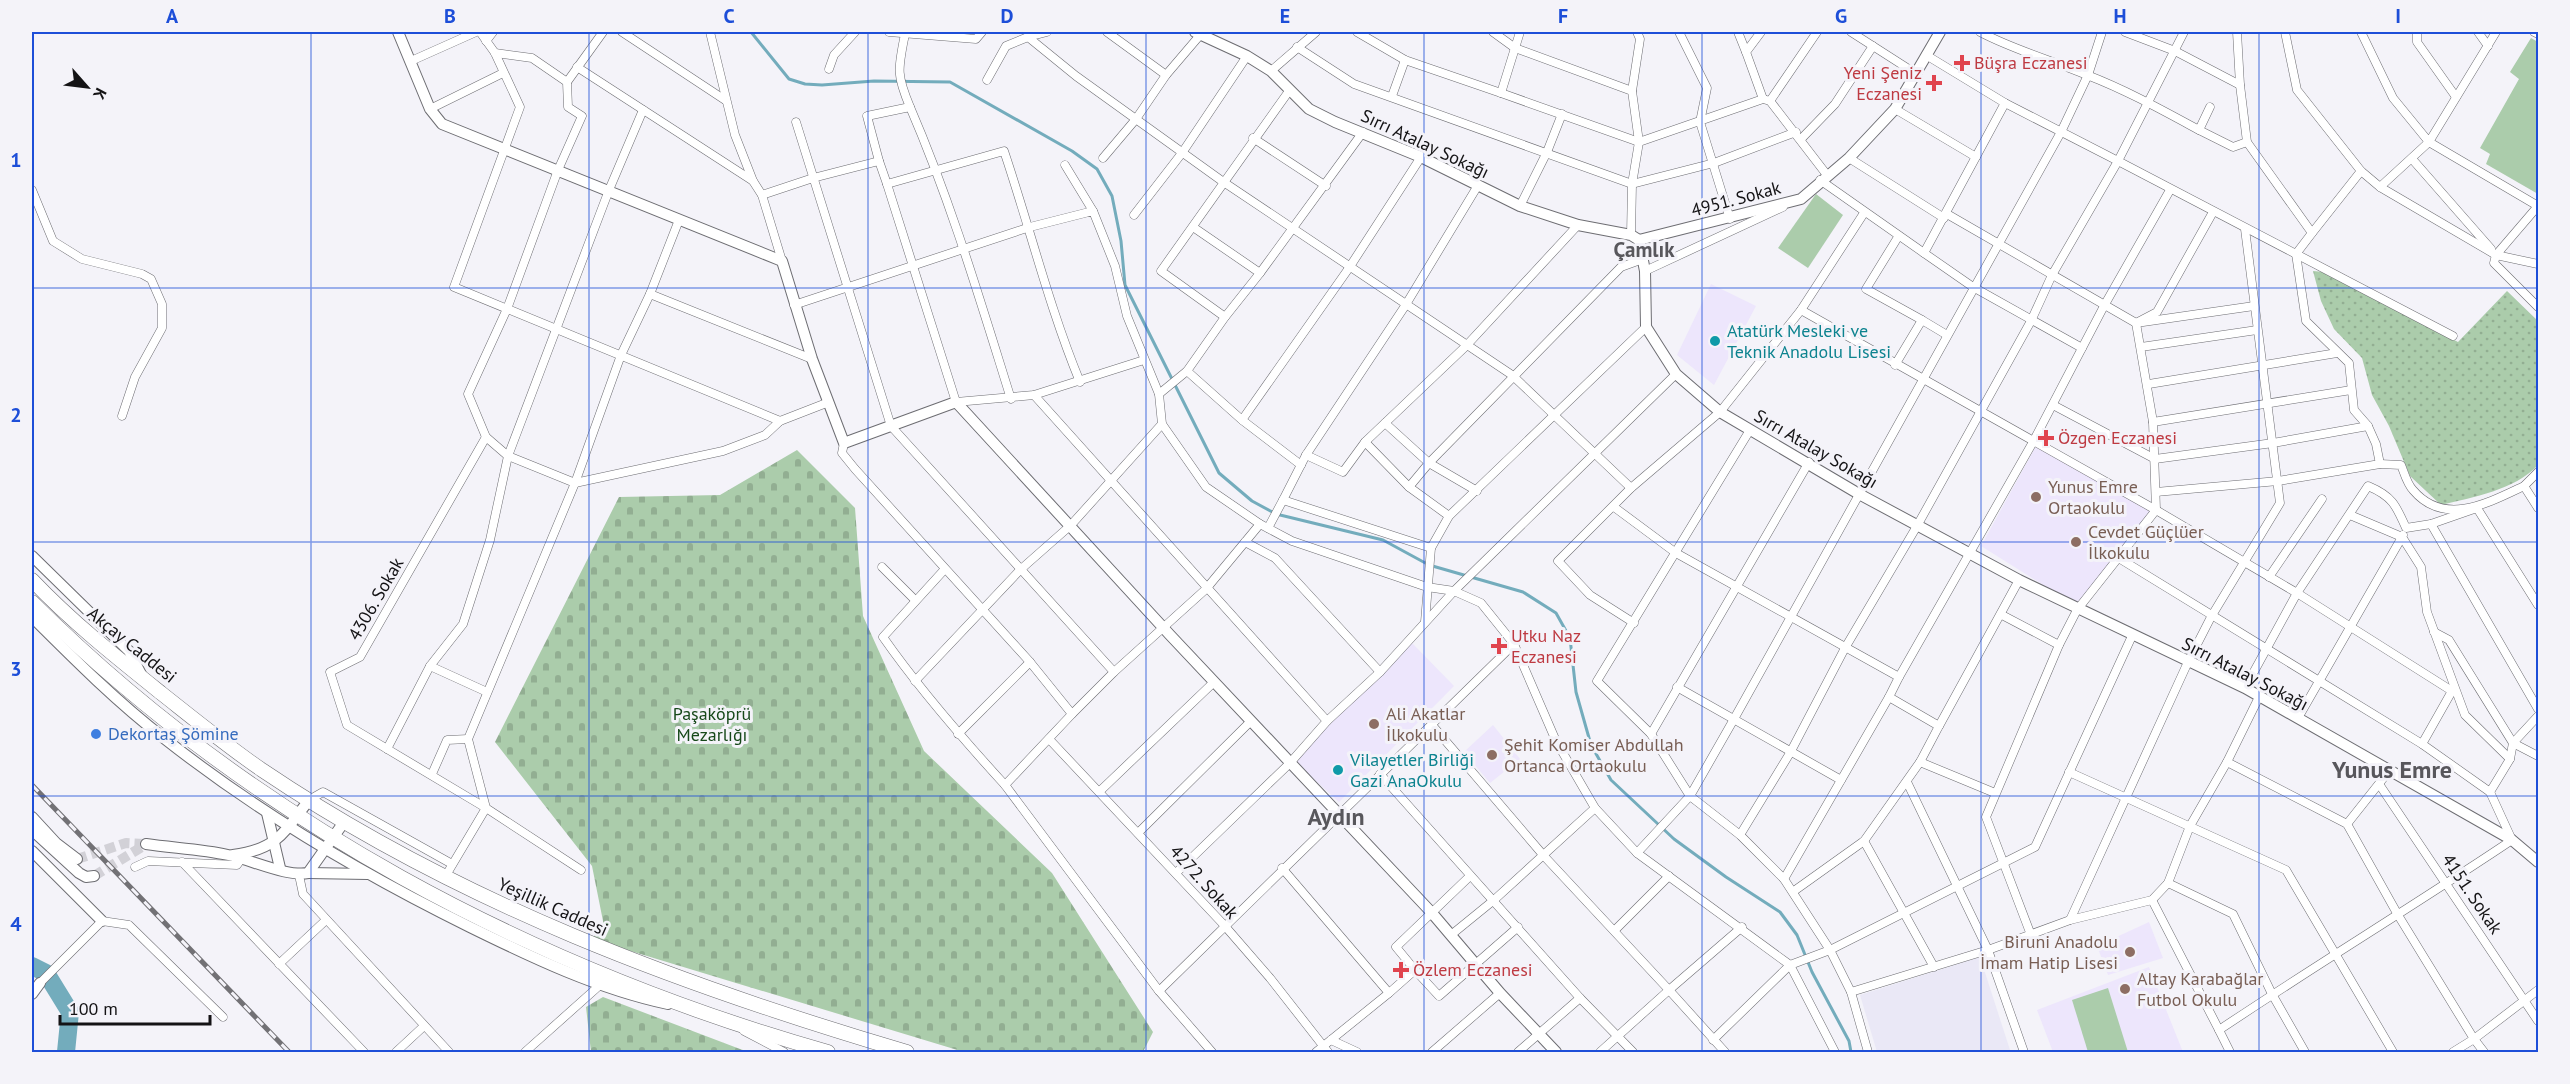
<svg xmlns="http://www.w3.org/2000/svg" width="2570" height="1084" font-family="'PT Sans',sans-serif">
	<defs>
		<pattern id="cemetery-stones" width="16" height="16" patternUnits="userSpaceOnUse" patternTransform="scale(1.5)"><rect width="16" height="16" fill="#abccab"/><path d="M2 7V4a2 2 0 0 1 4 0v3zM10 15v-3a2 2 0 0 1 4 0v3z" fill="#92ae92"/></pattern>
		<pattern id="park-dots" width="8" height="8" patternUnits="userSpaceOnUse" patternTransform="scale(1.5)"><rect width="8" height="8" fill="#abccab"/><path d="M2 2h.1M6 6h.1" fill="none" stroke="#92ae92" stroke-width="1.8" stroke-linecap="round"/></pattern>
	</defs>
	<rect width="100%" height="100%" fill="#f4f3f9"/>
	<polygon fill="#eae8f6" points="1980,957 2010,1050 2003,1052 1877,1052 1860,995"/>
	<g fill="#ede6fc">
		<polygon points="1711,284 1756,306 1714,385 1677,355"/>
		<polygon points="2036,446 2151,511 2077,606 1981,546"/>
		<polygon points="1411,642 1454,686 1339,802 1294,761"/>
		<polygon points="1493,725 1520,759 1490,783 1464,752"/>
		<polygon points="2149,922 2163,958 2108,975 2097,946"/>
		<polygon points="2149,967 2183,1052 2053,1052 2037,1010"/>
	</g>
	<g fill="#abccab">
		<polygon points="2531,38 2538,42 2538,194 2486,164 2490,154 2480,148 2519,79 2510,72"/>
		<polygon points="1816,194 1843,215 1808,268 1778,248"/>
		<polygon points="2108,988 2128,1052 2088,1052 2072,1000"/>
	</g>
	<g fill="url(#cemetery-stones)">
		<polygon points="797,450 855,508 863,616 924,751 1052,873 1153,1032 1143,1052 964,1052 591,939 604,926 592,866 495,742 619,497 720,495"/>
		<polygon points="603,997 740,1049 749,1052 591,1052 586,1007"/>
	</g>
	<path fill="url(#park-dots)" d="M2313,271L2324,272L2458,342L2507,291L2538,321V465C2515,490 2473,497 2441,505L2410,476L2389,426L2372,395L2362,358L2334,329L2321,301Z"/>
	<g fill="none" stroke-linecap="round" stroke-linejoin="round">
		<polyline stroke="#73acbc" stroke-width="3" points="751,32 789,79 805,84 822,85 874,81 950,82 1072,151 1097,169 1112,196 1121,241 1125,285 1219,473 1252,501 1276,514 1383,540 1429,565 1523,592 1556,613 1570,638 1576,692 1591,745 1611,780 1674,839 1726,877 1780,912 1797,935 1812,972 1849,1041 1851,1052"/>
		<polyline stroke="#73acbc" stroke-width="18" points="32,966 46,973 70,1012 66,1052"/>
		<g stroke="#d2d1d7" stroke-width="10" stroke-dasharray="10 5" stroke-linecap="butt">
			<polyline points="77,859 126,843 146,844"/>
			<polyline points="94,876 145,845"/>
		</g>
		<defs>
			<g id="minor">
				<polyline points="480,32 495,53 520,107 454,287 780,421 829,402"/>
				<polyline points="622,32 725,100"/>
				<polyline points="710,32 735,135 753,181 762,195 782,261"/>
				<polyline points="889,32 976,39 982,32"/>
				<polyline points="1047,32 1028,37 1076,76 1222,181 1512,375 1631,488"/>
				<polyline points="1357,32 1405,60 1501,93"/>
				<polyline points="1493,32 1515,48 1632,91 1639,142 1632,184 1631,235"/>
				<polyline points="1520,32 1501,93 1639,142 1763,99 1770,101 1827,175"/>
				<polyline points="1679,32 1707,88 1700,122 1730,219"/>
				<polyline points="1738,32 1746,52"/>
				<polyline points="1761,32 1746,52 1763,99"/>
				<polyline points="1851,32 1915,73"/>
				<path d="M1980,32C2014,50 2051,60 2087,75C2126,90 2162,110 2199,130L2210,107"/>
				<polyline points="2125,32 2175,51 2240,85"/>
				<polyline points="2184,32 2118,161 2453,336"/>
				<polyline points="2237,32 2240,85 2247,142 2312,233 2296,254 2306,321 2349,363 2354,410 2368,426 2376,444 2380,464"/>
				<polyline points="2285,32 2297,90 2361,171 2380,187 2496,255"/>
				<polyline points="2361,32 2393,98 2429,142 2496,32"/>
				<polyline points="2417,32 2417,42 2456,97"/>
				<polyline points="2478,32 2488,46"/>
				<polyline points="2534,32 2538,34"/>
				<path d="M905,34C898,69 896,74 910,107"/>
				<polyline points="486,41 493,32"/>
				<polyline points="1297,47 1354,84 1632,184 1714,163 1796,132"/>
				<polyline points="411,61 476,32"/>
				<polyline points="577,67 753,181"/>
				<polyline points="829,69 834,55 855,32"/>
				<polyline points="1271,71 1316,32"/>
				<polyline points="1166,75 1201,34"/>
				<polyline points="987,80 1006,46 1028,37"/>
				<polyline points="567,82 603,32"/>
				<polyline points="1632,91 1640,39 1637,32"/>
				<polyline points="1392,96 1405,60"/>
				<polyline points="1770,101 1817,32"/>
				<polyline points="2005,103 1924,253 1973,287 2082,348"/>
				<polyline points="430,109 503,73"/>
				<polyline points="1895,109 1976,157"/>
				<polyline points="643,110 609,190 508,456 575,483 723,451 765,435 780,421"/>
				<polyline points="796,122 891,426 1114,672 1072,714"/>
				<polyline points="2199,130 2233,147 2247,142"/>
				<polyline points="1253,138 1326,186"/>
				<polyline points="1801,139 1835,104 1873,46"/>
				<polyline points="1103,158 1136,119 1166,75 1107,32"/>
				<polyline points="1849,158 1944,218"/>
				<polyline points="2413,160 2491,249"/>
				<path d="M879,161L867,116L910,107C951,202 980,300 1011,399"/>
				<polyline points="1065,165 1093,211"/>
				<polyline points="1820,180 1924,253"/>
				<polyline points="887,184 956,402 1034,395 1144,360"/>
				<polyline points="2380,187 2429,142 2538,206"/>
				<polyline points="32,190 53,241 82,259 142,274 151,279 162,304 162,328 135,377 122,416"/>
				<path d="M762,195L813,178L879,161L887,184L1004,151C1030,228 1049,307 1080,382"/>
				<polyline points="1520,206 1547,152 1562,114"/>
				<polyline points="2538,206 2496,255 2538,264"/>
				<polyline points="1947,214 2136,323 2254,306"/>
				<polyline points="1134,215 1182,153 1247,56"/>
				<polyline points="1193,227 1260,273 1225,317"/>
				<polyline points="2312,233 2361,171"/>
				<polyline points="1898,237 1866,289 1922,320"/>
				<polyline points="2496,255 2494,263 2538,307"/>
				<polyline points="1645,271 1783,207"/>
				<polyline points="1260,273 1363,132"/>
				<polyline points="650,294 812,359"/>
				<polyline points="794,305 1030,227 1093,211 1115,266 1127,316 1159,394 1162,424 1206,487 1260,524 1292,541 1427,587 1454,591 1481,603 1514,644 1159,991 1005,785 1072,714 1030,662 855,469 842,453 844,443"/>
				<polyline points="1801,310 2156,510 2297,593 2452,691 2422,744 2490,792 2510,759 2513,743 2538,716"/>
				<polyline points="2141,347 2257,330"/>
				<polyline points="1895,365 1922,320 1947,335"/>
				<polyline points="1187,371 1242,420 1349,268 1421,157"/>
				<polyline points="2149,384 2337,353"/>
				<polyline points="1159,394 1187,371 1225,317 1161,271 1289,91"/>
				<polyline points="1034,395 1327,721 1290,763 1176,873"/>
				<polyline points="2053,405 2155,459 2273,443 2368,426"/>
				<polyline points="1242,420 1301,465"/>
				<polyline points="2153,422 2351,390"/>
				<polyline points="1385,423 1466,346 1578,225"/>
				<polyline points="1750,430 1597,681 1651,734 1690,796 1740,835 1784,879 1830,950 1851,992 1988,950 2070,920 2188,662 2211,617 2280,503 2245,229"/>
				<polyline points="1365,442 1409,487 1449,516"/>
				<polyline points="1306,455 1343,472 1365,442 1385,423 1429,463 1621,267 1643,259"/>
				<polyline points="2524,486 2538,472"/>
				<polyline points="1409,487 1429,463 1477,491"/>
				<path d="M2156,492L2278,481L2380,464L2401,465C2404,472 2407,484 2413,490C2444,527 2488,503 2524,486L2538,508"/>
				<polyline points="1614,507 1676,553 1899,677 1889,697 1939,726 2019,580"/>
				<polyline points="2431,524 2538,709"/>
				<polyline points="1268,528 1283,500"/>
				<polyline points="2403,535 2402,537 2421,567 2427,612 2465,715 2510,759"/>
				<polyline points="1245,542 1275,558 1380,672"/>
				<polyline points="1431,548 1449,516 1646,327"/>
				<polyline points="2117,557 2422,744"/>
				<polyline points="882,567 915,600"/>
				<path d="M944,570L883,637C920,690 962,738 1005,785"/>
				<polyline points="2269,577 2322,499"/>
				<polyline points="2002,615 2059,645"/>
				<polyline points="1425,622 1431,548 1283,500 1306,455 1405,306 1477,187"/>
				<polyline points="1634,623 1590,595 1558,561 1631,488 1720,412 1801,310 1864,213"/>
				<polyline points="2434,632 2449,640 2513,743 2538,756"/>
				<polyline points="1514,644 1556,741 1595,808 1637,853 1790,965 1835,1052"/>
				<polyline points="430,666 487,692"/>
				<polyline points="1114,672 1206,589 1260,524"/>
				<polyline points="1899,677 2033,442 2104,306 2170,190"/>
				<polyline points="915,681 1020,570 1071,525 1162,424"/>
				<polyline points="1677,687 1841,780"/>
				<path d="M2245,688L2297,593L2368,486C2392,496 2396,505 2406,528L2431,524L2477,508L2538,605"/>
				<polyline points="2298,718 2402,537 2350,515"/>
				<polyline points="1327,721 1380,672 1454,591 1676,374"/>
				<polyline points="1432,725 1544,856 1669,990 1742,927"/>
				<polyline points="958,734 1030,662"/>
				<polyline points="1651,734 1809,462"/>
				<polyline points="1049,739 1224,925 1270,978 1328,1052"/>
				<polyline points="387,749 430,666 463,624 490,540 508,456 486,437 468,394 507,309 558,170 582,116 568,107 567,82 532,58 495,53"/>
				<polyline points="1920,762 1995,793"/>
				<polyline points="2227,762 2347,824 2398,915 2474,1039 2453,1052"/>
				<polyline points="2069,772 2286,870 2393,1052"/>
				<polyline points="432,774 447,740 468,739"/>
				<polyline points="1380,774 1580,998 1633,1052"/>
				<polyline points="1907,782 1988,950 2024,1052"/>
				<polyline points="2379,784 2538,1021"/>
				<polyline points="1100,791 1214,682"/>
				<polyline points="309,800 323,792 452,864"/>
				<polyline points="2347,824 2389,771"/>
				<polyline points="1138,833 1251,721"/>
				<polyline points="1740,835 1790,753 1845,648 1917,526 2031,321 2052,275 2118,161 2005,103 1926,55"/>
				<polyline points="1864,841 1934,967"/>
				<polyline points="1637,853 1690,796 1734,719 2061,132 2088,75 2102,32"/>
				<polyline points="182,862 364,1052"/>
				<polyline points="135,867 148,861 237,865 241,859"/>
				<polyline points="1282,868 1389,993 1415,970 1439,996 1518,927"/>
				<polyline points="581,870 486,808 468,739 575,483 621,355 650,294 679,220"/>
				<polyline points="299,875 303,894 449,1052"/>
				<polyline points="445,877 486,808 347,725 330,672 360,657 486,437"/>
				<polyline points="1784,879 1889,697"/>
				<polyline points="2168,883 2233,914 2272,994 2305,1052"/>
				<polyline points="1794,891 1864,841 1920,762 1939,726"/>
				<polyline points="2152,900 2219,1030"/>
				<polyline points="2070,920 2152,900 2168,883 2190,826 2227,762 2259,697"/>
				<polyline points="1615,930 1669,876"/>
				<polyline points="1451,935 1494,900 1595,808"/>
				<polyline points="2031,935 1986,817 2059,645 2077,610 2156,510 2153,422 2136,323 2157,312 2213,212"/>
				<polyline points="279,964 326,920"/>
				<polyline points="1415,970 1396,947 1470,876"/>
				<polyline points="40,983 102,921 129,925 223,1017"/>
				<polyline points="1159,991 1212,1052"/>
				<polyline points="1851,992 1868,1052"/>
				<polyline points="744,1031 784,1052"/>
				<polyline points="1331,1040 1357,1052"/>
				<polyline points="1713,1040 1790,965 1830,950 2035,847 2132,636"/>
				<polyline points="396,1052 424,1026"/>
				<polyline points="525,1052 600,985"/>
				<polyline points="1316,1052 1389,993"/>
				<polyline points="1432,1052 1500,993"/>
				<polyline points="1518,1052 1580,998"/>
				<polyline points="1600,1052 1669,990 1725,1052"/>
				<path d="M2230,1052L2219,1030C2316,965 2415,905 2512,840L2490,792"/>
				<polyline points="2484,1052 2474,1039 2538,990"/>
			</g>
			<g id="tertiary">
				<polyline points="398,32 430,109 442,124 782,261 812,359 844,443 956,402 1170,635 1432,913 1500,993 1556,1052"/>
				<path d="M32,617C74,659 118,703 165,739C259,813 362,874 470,927C533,958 598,989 668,1004"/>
				<polyline points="267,813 280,868"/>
				<polyline points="32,817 56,843 77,859"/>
				<polyline points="32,830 79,873 86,877 94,876"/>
				<path d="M146,844C173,848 202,849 228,855C252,860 287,877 308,873L344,822"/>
				<polyline points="32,851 102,921"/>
				<path d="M233,855C277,849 283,834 309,800"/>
				<polyline points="308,873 368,874"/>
				<polyline points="32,994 40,983"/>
			</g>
			<g id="secondary">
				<polyline points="1195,32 1247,56 1271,71 1309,109 1335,122 1421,157 1520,206 1578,225 1631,235 1639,240 1645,271 1646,327 1676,374 1720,412 1859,494 2019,580 2245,688 2512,840 2538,862"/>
				<polyline points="1639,240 1801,199 1849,158 1895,109 1940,32"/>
				<polyline points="32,556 129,651 142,676"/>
			</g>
			<g id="trunk">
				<path d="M32,580C72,622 116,657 161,693C194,719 227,746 262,770C459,903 680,985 907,1052"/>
				<path d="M32,602C251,820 532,968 828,1052"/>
			</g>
		</defs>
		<use href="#minor" stroke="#6d6d72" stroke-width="9"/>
		<use href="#tertiary" stroke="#6d6d72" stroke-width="12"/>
		<use href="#secondary" stroke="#6d6d72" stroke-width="12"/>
		<use href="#trunk" stroke="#6d6d72" stroke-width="15"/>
		<use href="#minor" stroke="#fff" stroke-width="8"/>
		<use href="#tertiary" stroke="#fff" stroke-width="10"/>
		<use href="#secondary" stroke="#fff" stroke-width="10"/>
		<use href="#trunk" stroke="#fff" stroke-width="14"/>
		<defs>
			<polyline id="rail" points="32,785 289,1052"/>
		</defs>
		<use href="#rail" stroke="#727175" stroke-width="5"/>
		<use href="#rail" stroke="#f4f3f9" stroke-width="3" stroke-dasharray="9" stroke-linecap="butt"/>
	</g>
	<path fill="none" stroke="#1d4ed8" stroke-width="1.5" stroke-opacity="0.55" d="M311,32V1052M589,32V1052M868,32V1052M1146,32V1052M1424,32V1052M1702,32V1052M1981,32V1052M2259,32V1052M32,288H2538M32,542H2538M32,796H2538"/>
	<g fill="#e0444e" stroke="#f4f3f9" stroke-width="2">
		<path d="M1959 54h6v6h6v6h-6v6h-6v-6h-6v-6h6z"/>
		<path d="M1931 74h6v6h6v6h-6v6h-6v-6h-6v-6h6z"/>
		<path d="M2043 429h6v6h6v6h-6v6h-6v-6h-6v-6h6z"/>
		<path d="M1496 637h6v6h6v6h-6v6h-6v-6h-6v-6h6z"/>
		<path d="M1398 961h6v6h6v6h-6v6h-6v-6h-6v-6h6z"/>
	</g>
	<g fill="#0f9aa8" stroke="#f4f3f9" stroke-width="2">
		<circle cx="1715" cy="341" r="6"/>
		<circle cx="1338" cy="770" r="6"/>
	</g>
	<g fill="#8d6e63" stroke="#f4f3f9" stroke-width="2">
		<circle cx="2036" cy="497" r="6"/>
		<circle cx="2076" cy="542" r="6"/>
		<circle cx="1374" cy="724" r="6"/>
		<circle cx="1492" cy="755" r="6"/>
		<circle cx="2130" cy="952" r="6"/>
		<circle cx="2125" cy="989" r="6"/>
	</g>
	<circle fill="#3f7fe0" stroke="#f4f3f9" stroke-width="2" cx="96" cy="734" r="6"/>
	<g text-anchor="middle" stroke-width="6" stroke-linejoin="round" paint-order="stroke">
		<g font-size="18" fill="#be3a42" stroke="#f4f3f9" text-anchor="start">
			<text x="1974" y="69">Büşra Eczanesi</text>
			<text x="1922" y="79" text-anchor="end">Yeni Şeniz<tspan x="1922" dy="21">Eczanesi</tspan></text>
			<text x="2058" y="444">Özgen Eczanesi</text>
			<text x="1511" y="642">Utku Naz<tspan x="1511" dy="21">Eczanesi</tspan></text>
			<text x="1413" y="976">Özlem Eczanesi</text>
		</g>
		<g font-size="18" fill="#141315" stroke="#f4f3f9">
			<text transform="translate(1425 144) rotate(25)" y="6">Sırrı Atalay Sokağı</text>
			<text transform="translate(1736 199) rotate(-15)" y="6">4951. Sokak</text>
			<text transform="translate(1816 449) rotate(30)" y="6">Sırrı Atalay Sokağı</text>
			<text transform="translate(376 599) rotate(-60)" y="6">4306. Sokak</text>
			<text transform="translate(132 645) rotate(39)" y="6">Akçay Caddesi</text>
			<text transform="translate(2245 674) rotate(27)" y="6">Sırrı Atalay Sokağı</text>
			<text transform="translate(1204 882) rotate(48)" y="6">4272. Sokak</text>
			<text transform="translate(2472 894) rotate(56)" y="6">4151. Sokak</text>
			<text transform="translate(553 907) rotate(24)" y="6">Yeşillik Caddesi</text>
		</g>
		<g font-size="18" fill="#0d838f" stroke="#f4f3f9" text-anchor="start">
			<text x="1727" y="337">Atatürk Mesleki ve<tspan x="1727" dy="21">Teknik Anadolu Lisesi</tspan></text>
			<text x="1350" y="766">Vilayetler Birliği<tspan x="1350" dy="21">Gazi AnaOkulu</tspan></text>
		</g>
		<g font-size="18" fill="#785e54" stroke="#f4f3f9" text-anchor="start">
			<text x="2048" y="493">Yunus Emre<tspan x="2048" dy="21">Ortaokulu</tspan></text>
			<text x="2088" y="538">Cevdet Güçlüer<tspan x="2088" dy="21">İlkokulu</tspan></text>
			<text x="1386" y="720">Ali Akatlar<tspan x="1386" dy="21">İlkokulu</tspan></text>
			<text x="1504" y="751">Şehit Komiser Abdullah<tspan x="1504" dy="21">Ortanca Ortaokulu</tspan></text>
			<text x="2118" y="948" text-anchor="end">Biruni Anadolu<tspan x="2118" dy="21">İmam Hatip Lisesi</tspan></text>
			<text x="2137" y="985">Altay Karabağlar<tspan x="2137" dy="21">Futbol Okulu</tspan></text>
		</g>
		<g font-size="18" fill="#164819" stroke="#f4f3f9">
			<text x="712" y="720">Paşaköprü<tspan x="712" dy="21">Mezarlığı</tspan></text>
		</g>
		<g font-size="18" fill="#366cbe" stroke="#f4f3f9" text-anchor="start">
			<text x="108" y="740">Dekortaş Şömine</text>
		</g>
		<g font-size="21" font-weight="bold" fill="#58575c" stroke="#f4f3f9">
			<text x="1644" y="257">Çamlık</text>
		</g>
		<g font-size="24" font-weight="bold" fill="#58575c" stroke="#f4f3f9">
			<text x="2392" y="778">Yunus Emre</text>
			<text x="1336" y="825">Aydın</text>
		</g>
	</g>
	<rect width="2570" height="1084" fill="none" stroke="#f4f3f9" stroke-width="66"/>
	<g transform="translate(87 87) rotate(118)" stroke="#f4f3f9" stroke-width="4.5" paint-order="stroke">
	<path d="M0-4.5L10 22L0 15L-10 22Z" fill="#141315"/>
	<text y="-9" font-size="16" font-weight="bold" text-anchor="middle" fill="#141315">K</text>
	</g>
	<path d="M60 1015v9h150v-9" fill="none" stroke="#141315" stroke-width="3"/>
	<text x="69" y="1015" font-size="18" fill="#141315" stroke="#f4f3f9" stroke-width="4.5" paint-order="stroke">100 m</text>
	<rect x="33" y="33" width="2504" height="1018" fill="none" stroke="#1d4ed8" stroke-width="2"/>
	<g font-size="20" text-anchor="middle" font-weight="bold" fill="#1d4ed8">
		<text x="172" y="23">A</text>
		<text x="450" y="23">B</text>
		<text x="729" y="23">C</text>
		<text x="1007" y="23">D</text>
		<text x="1285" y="23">E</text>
		<text x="1563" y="23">F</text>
		<text x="1841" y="23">G</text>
		<text x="2120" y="23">H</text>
		<text x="2398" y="23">I</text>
		<text x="16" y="167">1</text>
		<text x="16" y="422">2</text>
		<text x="16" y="676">3</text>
		<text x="16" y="931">4</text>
	</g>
</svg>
